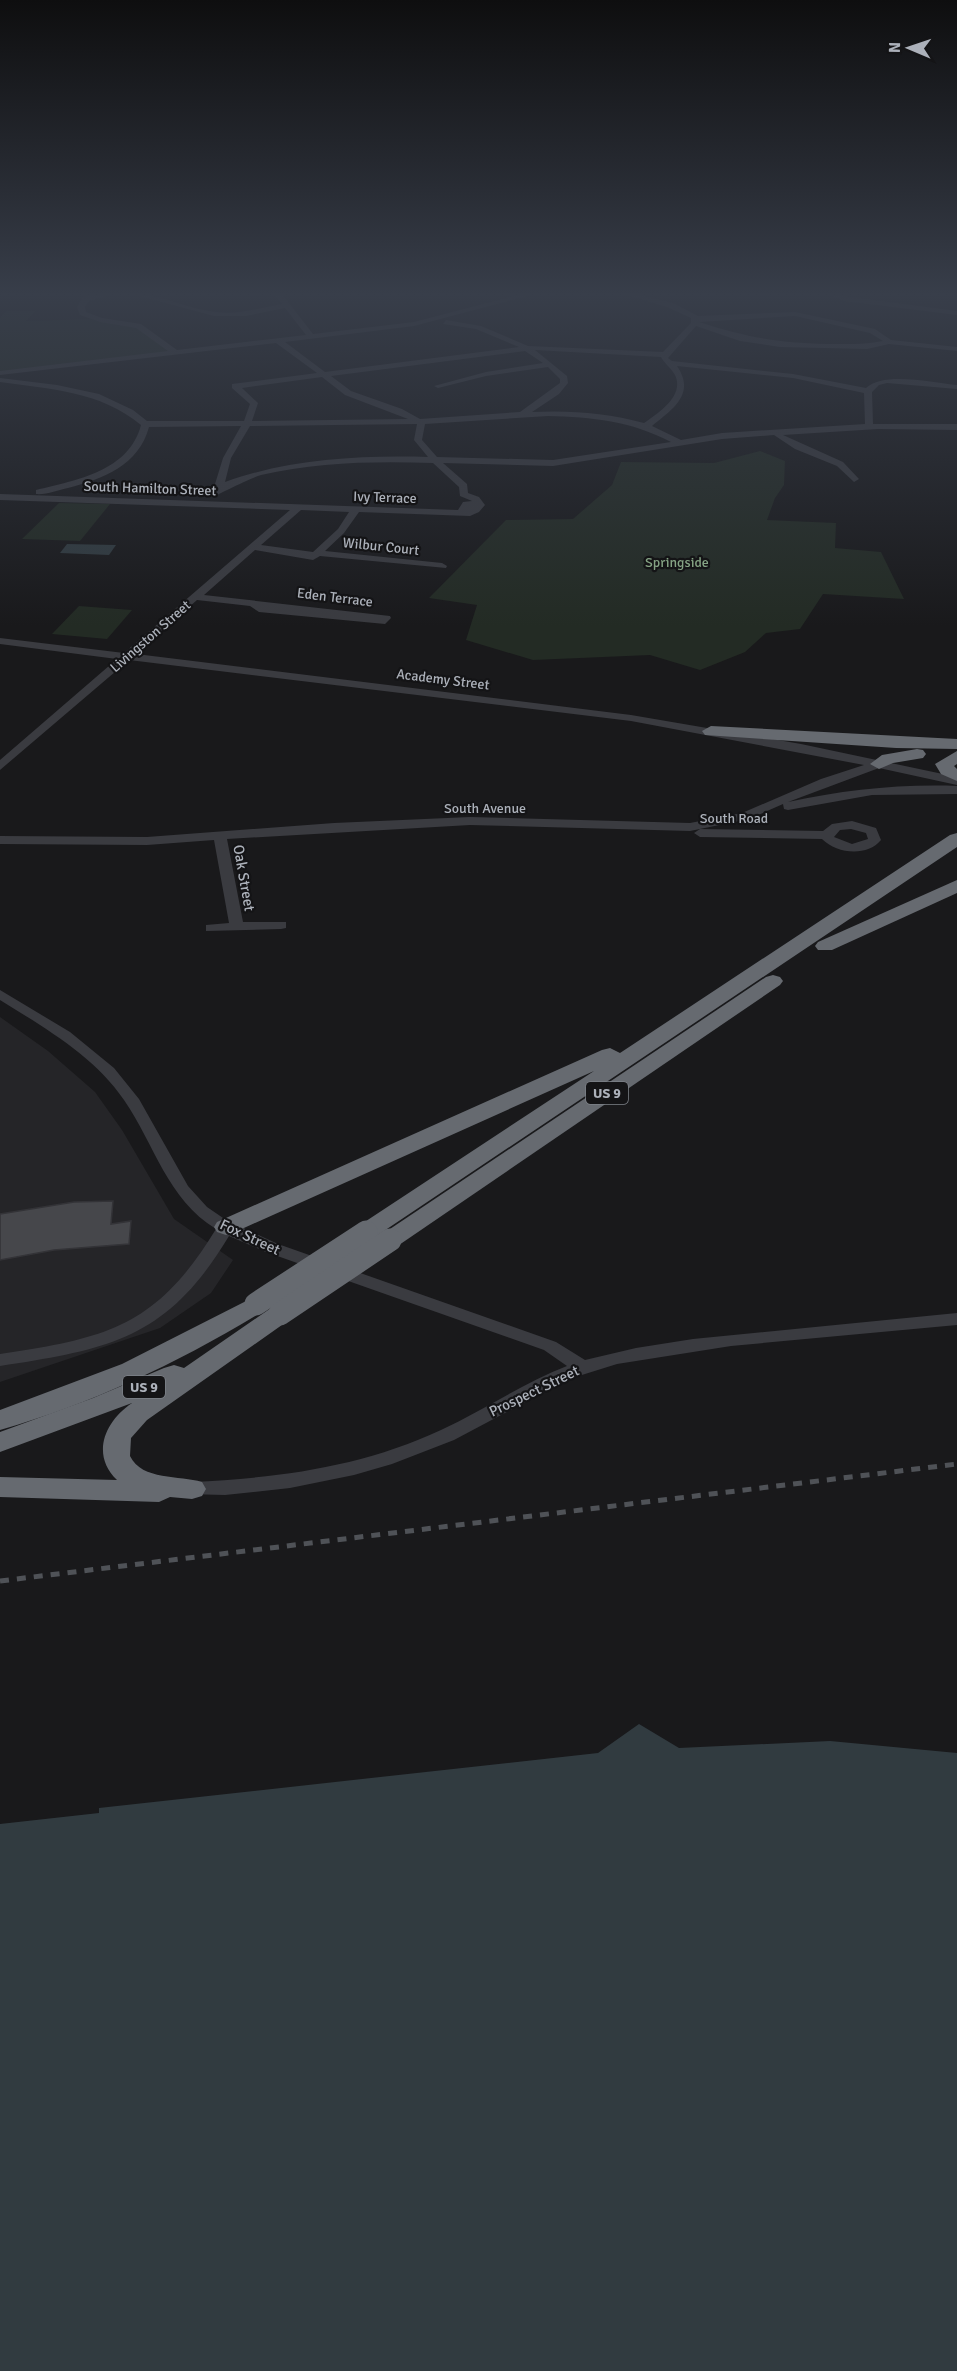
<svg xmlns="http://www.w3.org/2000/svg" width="957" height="2371" font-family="Signika,sans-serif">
	<rect width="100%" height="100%" fill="#19191b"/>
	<polygon fill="#252528" points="0,1017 48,1051 95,1092 122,1130 174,1219 233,1260 211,1293 160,1328 0,1382"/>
	<g fill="#232b24">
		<polygon points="6,311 35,311 26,321 96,319 135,325 176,353 0,373 0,318"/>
		<polygon points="760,451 785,461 784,485 775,498 767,520 836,523 835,548 881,552 904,599 823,594 800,629 766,633 745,652 700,670 650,655 533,660 466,640 477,605 429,598 506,520 573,519 612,485 621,462 714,463"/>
		<polygon points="59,503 110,504 80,541 22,539"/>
		<polygon points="79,606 132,610 107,639 52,634"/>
	</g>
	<g fill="#313b40">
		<polygon points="67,544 116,545 109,555 60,553"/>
		<polygon points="639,1724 679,1748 830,1741 957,1753 957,2371 0,2371 0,1824 99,1813 99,1808 598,1753"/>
	</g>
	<polygon fill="#46474b" stroke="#333337" stroke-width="1.5" points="113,1201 111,1224 131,1221 129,1244 54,1250 0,1260 0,1214 74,1202"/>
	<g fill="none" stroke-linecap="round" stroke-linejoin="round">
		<g fill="#3a3b40" fill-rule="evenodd">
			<path d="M99,294H113L89,301L85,307L86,312L102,318L141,324L177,350L306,335L285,308L246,316H214L132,294C162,294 187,309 216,312C238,315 260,308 282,304L274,294H282L313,334L414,322L522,294H534L414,326L285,342L325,372L519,347L476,329L443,324L446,320L481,326L528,346L663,352L691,323V318L667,307L624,294H636L673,303L698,316L795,312L875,329L891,340L957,347V351L889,344L867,349L780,347L740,341L696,326L668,358L672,361L793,374L866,388C884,371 933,383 957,385V389L887,383L879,385L872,392L873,424H957V430L878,429L783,435L843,462L859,479L854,482L837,466L795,449L774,435L722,439L553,466L443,463L467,484L468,493L479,497L485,505L479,512L470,516L359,512L344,533L325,551L442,563L447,566L446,568L320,556L313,560L255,550L204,595L390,616L391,618L385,624L259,612L250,606L197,600L136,654L631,715L801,744L957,777V785L879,768L788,802C844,790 899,784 957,786V794L872,795L788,810L784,809L783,804L749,819L690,831L470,825L227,839L243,922H286V928L281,929L206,931V925L229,923L214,840L147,845L0,844V836L147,837L334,823L470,817L690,823L742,813L821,779L864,765L631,721L129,660L0,770V760L117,659L0,644V638L124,653L290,510L0,500V494L458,510L463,502L472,501L460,496L459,487L433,463C376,461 316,462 261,475C249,478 215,497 211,497L223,458L241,426L149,427C139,465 103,479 68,488C58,490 46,495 36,494V490C77,480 129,471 141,425C100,391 50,389 0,382V378L57,385L99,394L133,410L147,421H244L250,404L232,388V384L317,373L276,343L0,375V371L168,351L136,328L100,322L80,315L77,307L83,297ZM795,316L870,333L883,341C864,345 846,344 827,344C777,343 746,337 699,322ZM535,350L661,357C664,363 671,368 675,375C685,396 658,413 644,423C607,413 570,410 532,412L559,394L568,383L567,376ZM525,351L543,363L486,372L434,386L438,388L486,376L548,367L560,379V383L520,412L420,419L402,409L351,391L331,376ZM677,366L793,378L864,393L865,424L722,433L681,440L652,426C673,409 696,394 677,366ZM322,377L345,395L408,419L252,421L258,403L242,388ZM548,416C592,417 631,421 671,442L553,460L437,457L422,440L425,424ZM417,424L414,440L428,457C361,455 288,459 225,482L231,458L250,426ZM301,510L349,512L338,529L313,552L261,545Z"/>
			<polygon points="828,294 957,311 957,315 844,301"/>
			<path d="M852,821L876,828L881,840C867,857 837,854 822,839L700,837L694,833L700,829L823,831L832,824ZM851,829L866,833L868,839L852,844L834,837L840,830Z"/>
			<path d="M0,990L70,1032L114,1068L139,1099L188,1186L207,1207L226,1220L278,1244L556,1342L585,1360L636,1348L693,1339L957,1313V1325L731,1346L617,1364L569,1379L454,1440L392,1464L354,1475L290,1488L225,1495L185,1494L182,1489L185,1484L192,1482C278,1478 362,1467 441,1430C484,1410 523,1383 567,1366L544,1350L266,1252L229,1236C168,1338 111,1349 0,1366V1354C108,1338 157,1326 216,1229C167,1199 155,1145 124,1100C94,1056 45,1028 0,1000Z"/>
		</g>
		<g fill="#666a70" fill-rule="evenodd">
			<polygon points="711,726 957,739 957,749 896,748 705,735 702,731"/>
			<polygon points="917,749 923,750 926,754 923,758 893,763 879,769 870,764 882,755"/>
			<polygon points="957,751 957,764 954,766 957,769 957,781 941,774 935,764"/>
			<polygon points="957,833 957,847 375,1237 366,1240 357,1237 354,1232 357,1227 594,1071 235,1232 226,1235 217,1232 214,1227 217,1222 602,1050 610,1048 620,1053 950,835"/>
			<polygon points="957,880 957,893 832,950 818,950 815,946 818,942"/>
			<polygon points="773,975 780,977 783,981 780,985 399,1245 390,1248 381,1245 378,1240 381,1235 766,977"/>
			<path d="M256,1296L265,1298L269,1304L265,1310C182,1361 94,1403 0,1430V1410L122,1364Z"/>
			<path d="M280,1306L289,1308L293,1314L289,1320L147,1420L131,1438L130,1456C142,1481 180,1475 202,1482L206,1489L202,1496L192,1499L170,1497L159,1502L0,1497V1477L117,1480C91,1455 104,1422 132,1403L0,1452V1432L93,1398L164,1368L174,1365L184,1368L271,1308Z"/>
		</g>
		<polyline stroke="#4f5257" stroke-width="5" stroke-dasharray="9 8" stroke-linecap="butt" points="0,1581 957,1464"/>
		<g stroke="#666a70" stroke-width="23">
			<polyline points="256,1304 366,1232"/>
			<polyline points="280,1314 390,1240"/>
		</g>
	</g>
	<linearGradient id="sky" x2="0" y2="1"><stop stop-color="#0e0e0f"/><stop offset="0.47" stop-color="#383e4a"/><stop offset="1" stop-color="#383e4a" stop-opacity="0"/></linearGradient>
	<rect width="957" height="626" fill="url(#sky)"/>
	<g text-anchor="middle" stroke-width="4.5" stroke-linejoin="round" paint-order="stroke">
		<g font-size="14" fill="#acb1ba" stroke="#141416">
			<text transform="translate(150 488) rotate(2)" y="5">South Hamilton Street</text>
			<text transform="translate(385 497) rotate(2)" y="5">Ivy Terrace</text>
			<text transform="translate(381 546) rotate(6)" y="5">Wilbur Court</text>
			<text transform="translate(335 597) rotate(7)" y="5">Eden Terrace</text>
			<text transform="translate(150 636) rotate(-41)" y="5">Livingston Street</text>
			<text transform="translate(443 679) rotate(7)" y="5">Academy Street</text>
			<text x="485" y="813">South Avenue</text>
			<text x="734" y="823">South Road</text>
		</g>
		<g font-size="14" fill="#85a384" stroke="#141416">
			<text x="677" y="567">Springside</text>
		</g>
		<g fill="#141416" stroke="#7e8289" stroke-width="1.5">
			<rect x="586" y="1082" width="42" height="22" rx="4.5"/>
			<rect x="123" y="1376" width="42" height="22" rx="4.5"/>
		</g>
		<g font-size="14" font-weight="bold" fill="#acb1ba">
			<text x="607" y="1098">US 9</text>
			<text x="144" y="1392">US 9</text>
		</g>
		<g font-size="15" fill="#acb1ba" stroke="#141416">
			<text transform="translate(244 878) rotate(80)" y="5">Oak Street</text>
			<text transform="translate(250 1237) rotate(25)" y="5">Fox Street</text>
			<text transform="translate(534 1391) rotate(-26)" y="5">Prospect Street</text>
		</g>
	</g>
	<g transform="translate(909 48) rotate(272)" stroke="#141416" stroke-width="4.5" paint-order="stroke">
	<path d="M0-4.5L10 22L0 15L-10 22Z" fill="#acb1ba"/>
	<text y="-9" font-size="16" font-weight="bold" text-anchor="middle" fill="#acb1ba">N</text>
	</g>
</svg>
